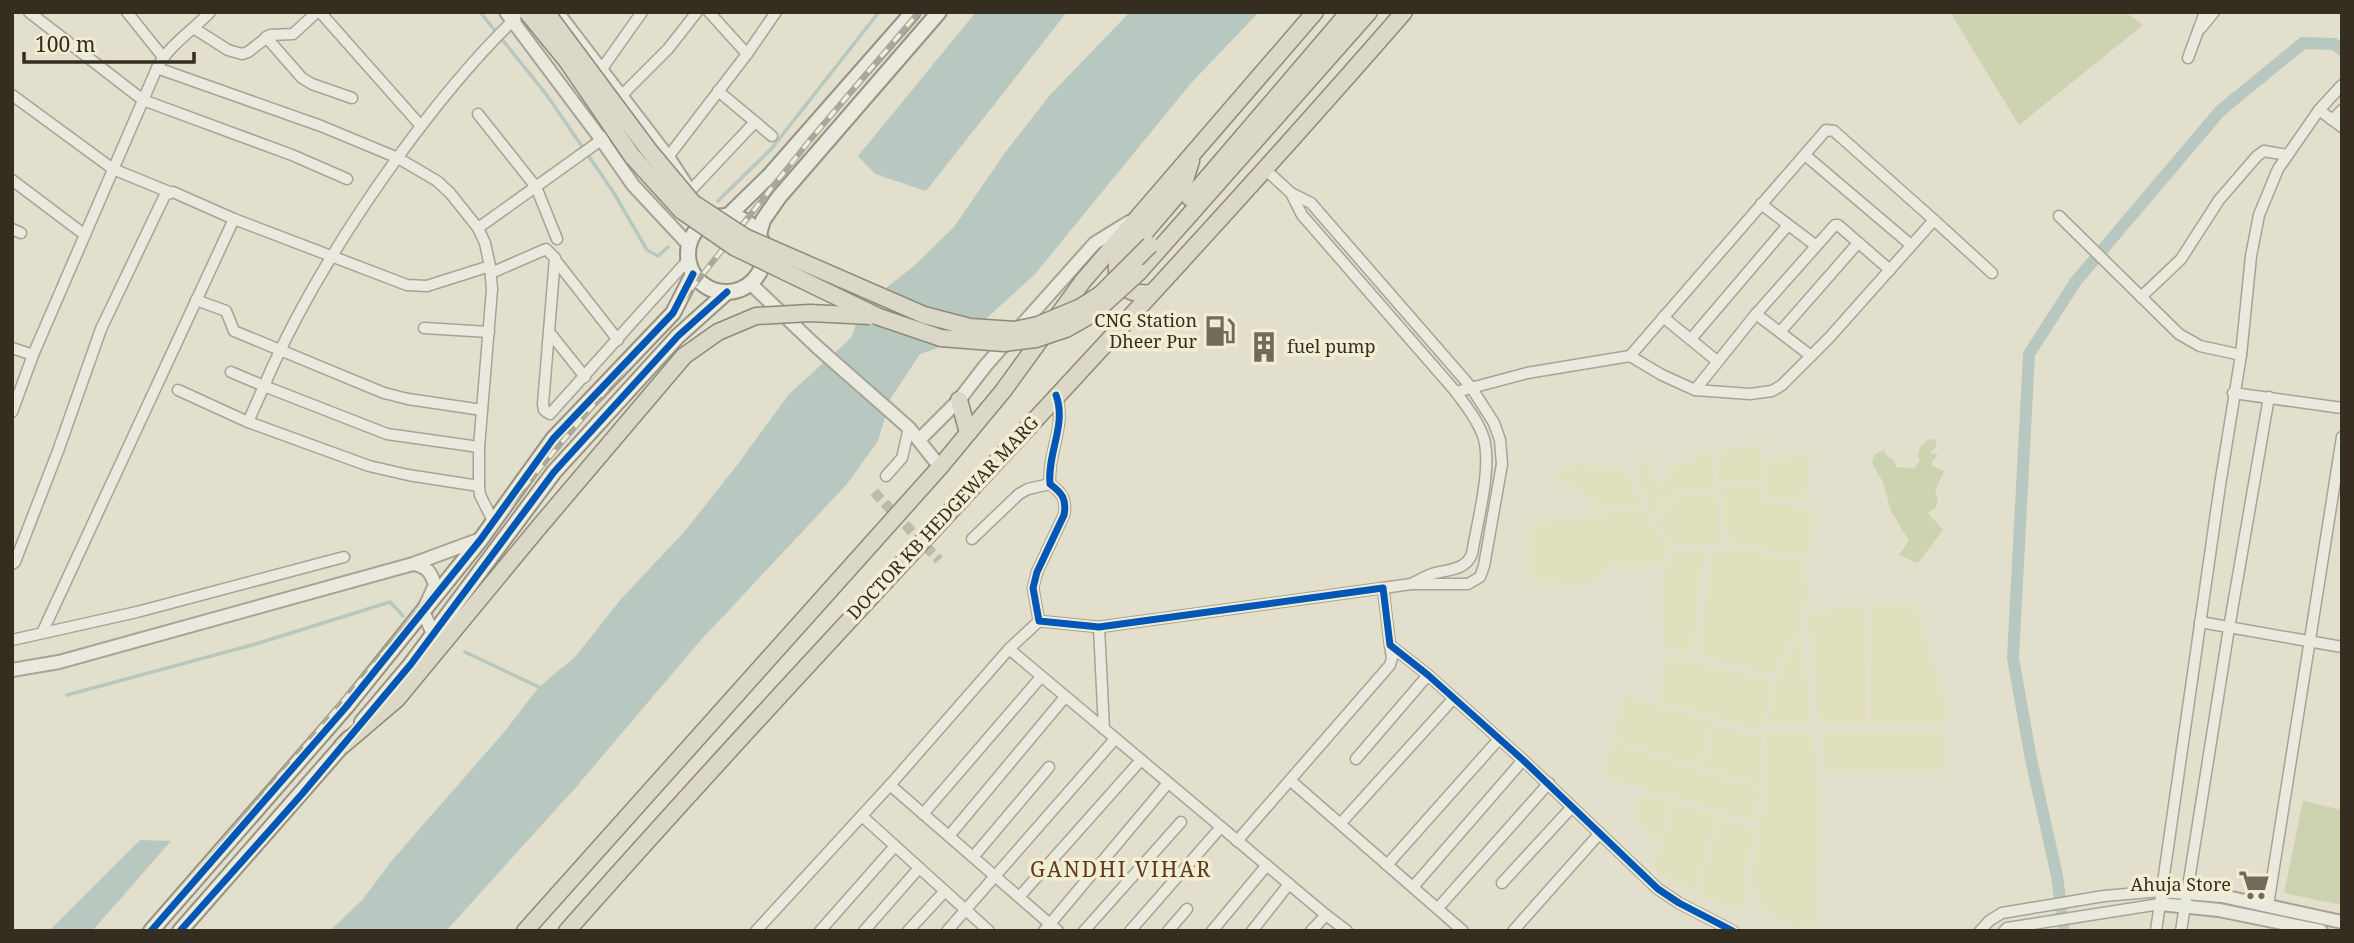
<svg xmlns="http://www.w3.org/2000/svg" width="2354" height="943" font-family="'Noto Serif',serif">
	<rect width="100%" height="100%" fill="#e2dfcc"/>
	<g fill="#e0dfbe">
		<polygon points="1762,446 1763,481 1718,481 1715,451"/>
		<polygon points="1710,451 1716,488 1661,496 1663,513 1652,514 1635,476 1642,475 1640,462 1650,460 1654,483 1668,482 1666,467 1695,463 1694,453"/>
		<polygon points="1809,455 1805,501 1766,498 1765,461"/>
		<polygon points="1572,465 1625,467 1644,509 1593,510 1595,500 1556,477"/>
		<polygon points="1721,486 1762,486 1764,502 1810,507 1814,518 1812,547 1804,557 1725,541"/>
		<polygon points="1718,492 1720,543 1673,544 1659,530 1653,517 1666,516 1665,499"/>
		<polygon points="1645,512 1657,533 1671,549 1659,565 1611,566 1591,583 1530,582 1531,524 1590,517 1592,514"/>
		<polygon points="1727,546 1804,562 1809,605 1799,606 1801,625 1784,652 1773,675 1698,657 1711,551 1726,552"/>
		<polygon points="1678,550 1705,550 1692,655 1664,649 1663,568"/>
		<polygon points="1915,602 1949,714 1941,724 1871,724 1871,604"/>
		<polygon points="1865,605 1866,725 1819,724 1807,612"/>
		<polygon points="1802,633 1810,724 1767,724 1774,689 1786,659"/>
		<polygon points="1668,656 1772,681 1762,731 1657,700"/>
		<polygon points="1626,696 1713,722 1699,766 1614,740 1613,736"/>
		<polygon points="1716,724 1762,737 1760,785 1703,767"/>
		<polygon points="1820,730 1936,730 1945,736 1947,764 1936,773 1839,772 1826,768"/>
		<polygon points="1766,731 1812,731 1822,805 1815,924 1793,928 1765,910 1750,882 1765,795 1764,760"/>
		<polygon points="1612,742 1760,789 1755,822 1601,775"/>
		<polygon points="1644,793 1672,803 1657,843 1636,821 1633,812"/>
		<polygon points="1675,803 1717,816 1694,890 1668,878 1653,867"/>
		<polygon points="1720,818 1754,829 1744,882 1749,890 1746,905 1739,912 1698,893"/>
	</g>
	<g fill="#cdd2b0">
		<polygon points="1950,12 2125,12 2143,25 2019,125"/>
		<polygon points="1929,439 1935,440 1937,446 1930,453 1938,455 1932,461 1932,466 1944,471 1935,491 1938,499 1936,507 1928,513 1943,530 1918,563 1899,555 1909,541 1891,511 1883,482 1872,463 1874,455 1884,450 1886,455 1894,460 1896,467 1915,468 1920,461 1918,457 1920,447"/>
		<polygon points="2303,801 2342,810 2342,905 2284,893"/>
	</g>
	<g fill="#b8c8c0">
		<polygon points="976,12 1067,12 926,191 875,174 858,156"/>
		<polygon points="1130,12 1259,12 1192,82 1035,274 964,339 920,354 891,398 878,441 847,484 700,641 577,786 446,931 330,931 363,899 394,858 505,731 539,687 576,656 621,599 685,531 738,464 789,394 851,338 862,307 915,265 954,227 1004,154 1050,95"/>
		<polygon points="140,840 171,841 92,931 49,931"/>
	</g>
	<g fill="none" stroke-linecap="round" stroke-linejoin="round">
		<g stroke="#b8c8c0" stroke-width="3.5">
			<polyline points="480,12 546,94 614,193 647,250 658,256 668,247"/>
			<polyline points="718,201 772,148 879,12"/>
			<polyline points="465,652 543,689"/>
			<polyline points="67,695 256,644 390,602 403,616"/>
		</g>
		<polyline stroke="#b8c8c0" stroke-width="12" points="2064,931 2057,876 2031,759 2013,658 2029,354 2076,281 2220,111 2303,43 2334,44 2342,50"/>
		<polyline stroke="#bfbba9" stroke-width="10" stroke-dasharray="10 5" stroke-linecap="butt" points="874,492 939,560"/>
		<defs>
			<g id="minor">
				<polyline points="29,12 143,100 292,155 347,179"/>
				<polyline points="127,12 163,57"/>
				<polyline points="320,12 421,126"/>
				<polyline points="709,12 747,54"/>
				<polyline points="2201,28 2214,12"/>
				<polyline points="195,29 228,50 242,54 248,52 270,35 293,34 317,12"/>
				<polyline points="266,37 302,78 312,84 352,98"/>
				<polyline points="2188,58 2205,12"/>
				<polyline points="157,68 321,126 398,158 437,181 450,193 478,228"/>
				<polyline points="601,70 642,12"/>
				<polyline points="718,91 772,136"/>
				<polyline points="12,95 113,169 169,192"/>
				<polyline points="621,96 668,49 697,12"/>
				<polyline points="2319,110 2342,127"/>
				<polyline points="478,114 536,187 557,239"/>
				<polyline points="2332,120 2342,110"/>
				<polyline points="1805,155 1911,245"/>
				<polyline points="668,157 747,54 776,12"/>
				<polyline points="1266,170 1291,193 1311,203 1471,387 1494,423 1500,440 1502,464 1484,566 1480,577 1468,584 1411,584 1383,588"/>
				<polyline points="12,180 85,235"/>
				<polyline points="691,190 755,122"/>
				<path d="M1291,193L1302,215L1456,392C1466,406 1479,422 1484,439C1492,470 1477,522 1472,554C1465,571 1448,569 1432,574C1424,577 1418,581 1411,584"/>
				<polyline points="1761,204 1815,245"/>
				<polyline points="2059,216 2179,334 2200,346 2241,355"/>
				<polyline points="12,229 21,233"/>
				<polyline points="557,262 618,340"/>
				<polyline points="490,267 492,289 479,447 479,486 480,495 493,521"/>
				<polyline points="491,273 546,249 555,258 543,404 544,410 550,414 688,260"/>
				<polyline points="2141,297 2181,259 2219,200 2257,156 2264,151 2287,155"/>
				<polyline points="196,300 226,311 234,331 384,393 408,399 482,410"/>
				<polyline points="1756,314 1835,225 1838,225 1890,270"/>
				<polyline points="1663,317 1717,361"/>
				<polyline points="424,328 489,332"/>
				<polyline points="1780,332 1858,243"/>
				<polyline points="550,333 585,377"/>
				<polyline points="1691,339 1788,225"/>
				<polyline points="12,348 33,355"/>
				<polyline points="1630,356 1826,130 1834,131 1934,220"/>
				<path d="M231,372L264,386C299,304 346,229 398,157C435,106 476,55 522,12"/>
				<polyline points="178,390 248,422 369,466 408,475 479,486"/>
				<polyline points="1695,390 1756,314 1811,356"/>
				<polyline points="1456,392 1527,373 1630,356 1662,375 1695,390 1750,394 1772,391 1782,385 1829,338 1934,220 1992,273"/>
				<polyline points="2233,393 2342,408"/>
				<path d="M1056,395C1067,426 1047,453 1050,484C1062,493 1067,499 1064,515L1037,572L1033,588L1039,621L1099,627L1383,588L1390,645L1428,675L1523,760L1658,889L1679,903L1733,931"/>
				<path d="M12,412L33,355L157,68C169,45 192,31 210,12"/>
				<polyline points="248,422 264,386 387,434 479,447"/>
				<polyline points="886,476 902,458 909,428"/>
				<polyline points="972,539 1019,494 1028,489 1050,484"/>
				<polyline points="12,564 15,562 58,451 101,329 165,195 173,192 234,219 407,285 427,286 490,266 485,243 478,228 618,128"/>
				<polyline points="2200,622 2342,647"/>
				<polyline points="1099,627 1104,729"/>
				<polyline points="42,633 234,219"/>
				<polyline points="12,640 137,612 344,557"/>
				<polyline points="1009,649 1326,915"/>
				<polyline points="1356,759 1428,675"/>
				<polyline points="1291,781 1463,931"/>
				<polyline points="890,785 1058,931"/>
				<polyline points="923,814 1041,677"/>
				<polyline points="862,816 989,931"/>
				<polyline points="1341,823 1454,698"/>
				<polyline points="949,836 1065,697"/>
				<polyline points="1237,841 1390,665 1392,658 1390,645"/>
				<polyline points="974,856 1049,767"/>
				<polyline points="1387,865 1499,739"/>
				<polyline points="1502,883 1572,807"/>
				<polyline points="1413,887 1523,760"/>
				<polyline points="1020,896 1141,760"/>
				<polyline points="2268,905 2342,437"/>
				<polyline points="1438,908 1549,783"/>
				<polyline points="756,931 890,785 1009,649 1039,621"/>
				<polyline points="820,931 895,846"/>
				<polyline points="864,931 919,868"/>
				<polyline points="908,931 945,891"/>
				<polyline points="947,931 1115,739"/>
				<polyline points="1044,931 1168,783"/>
				<polyline points="1084,931 1181,822"/>
				<polyline points="1130,931 1221,827"/>
				<polyline points="1168,931 1187,909"/>
				<polyline points="1212,931 1267,865"/>
				<polyline points="1252,931 1289,884"/>
				<polyline points="1311,931 1326,915 1347,931"/>
				<polyline points="1513,931 1600,833"/>
				<polyline points="1980,931 1989,921 2002,913 2104,896 2162,891"/>
				<polyline points="2004,931 2007,928 2160,904"/>
				<polyline points="2156,931 2220,485 2241,355 2251,256 2259,215 2278,169 2319,110 2342,85"/>
				<polyline points="2181,931 2229,628 2269,397"/>
			</g>
			<g id="tertiary">
				<polyline points="506,12 601,139 633,185 689,245"/>
				<polyline points="557,12 668,157 687,186"/>
				<polyline points="750,283 816,346 909,428 940,467"/>
				<polyline points="919,440 959,400 986,365 1095,243 1129,222"/>
				<path d="M414,564C427,567 431,572 435,585L423,611L433,634"/>
				<polyline points="12,670 59,662 413,564 481,539"/>
				<polyline points="2162,891 2222,896 2342,922"/>
				<polyline points="2160,904 2219,910 2321,931"/>
			</g>
			<g id="secondary">
				<polyline points="728,216 769,176 913,12"/>
				<circle cx="726" cy="254" r="38"/>
				<polyline points="759,234 763,220 779,197 939,12"/>
				<polyline points="362,722 411,664 554,472 678,336 727,292"/>
				<polyline points="151,931 346,707 481,539 553,439 673,313 693,274"/>
				<polyline points="180,931 349,738"/>
			</g>
			<g id="trunk">
				<polyline points="1190,198 1349,12"/>
				<polyline points="1139,272 1369,12"/>
				<path d="M1151,293C1131,295 1115,288 1117,265L1182,189L1191,161"/>
				<polyline points="959,400 968,433"/>
				<polyline points="343,745 397,699 539,527"/>
				<polyline points="525,931 940,467 1003,391 1083,281 1315,12"/>
				<path d="M567,931C841,621 1132,325 1404,12"/>
			</g>
		</defs>
		<use href="#minor" stroke="#a7a396" stroke-width="13"/>
		<use href="#tertiary" stroke="#a7a396" stroke-width="16"/>
		<use href="#secondary" stroke="#979385" stroke-width="18"/>
		<use href="#trunk" stroke="#8d897c" stroke-width="19"/>
		<use href="#minor" stroke="#eae9de" stroke-width="10"/>
		<use href="#tertiary" stroke="#eae9de" stroke-width="12"/>
		<use href="#secondary" stroke="#eae9de" stroke-width="14"/>
		<use href="#trunk" stroke="#dcd8c7" stroke-width="16"/>
		<defs>
			<polyline id="rail" points="149,931 687,294 810,140 919,12"/>
		</defs>
		<use href="#rail" stroke="#aaa89e" stroke-width="6"/>
		<use href="#rail" stroke="#f2eed3" stroke-width="3.5" stroke-dasharray="10" stroke-linecap="butt"/>
		<defs>
			<g id="trunk-bridge">
				<polyline points="527,12 567,61 632,156 682,211 734,247 879,317 941,338 1004,343 1036,339 1066,329 1094,313 1139,272"/>
				<polyline points="546,12 648,149 693,203 745,237 924,315 970,327 1015,330 1038,325 1081,307 1101,294 1150,245"/>
				<polyline points="539,527 684,356 718,332 756,316 810,313 870,316"/>
			</g>
		</defs>
		<use href="#trunk-bridge" stroke="#8d897c" stroke-width="19" stroke-linecap="butt"/>
		<use href="#trunk-bridge" stroke="#dcd8c7" stroke-width="16"/>
		<defs>
			<g id="cycleway">
				<path d="M1056,395C1067,425 1047,453 1050,484C1062,493 1067,499 1064,515L1037,572L1033,588L1039,621L1099,627L1383,588L1390,645L1428,675L1523,760L1658,889L1679,903L1733,931"/>
				<polyline points="151,931 346,707 481,539 553,439 673,313 693,274"/>
				<polyline points="180,931 302,794 411,664 554,472 678,336 727,292"/>
			</g>
		</defs>
		<use href="#cycleway" stroke="#f2eed3" stroke-width="11"/>
		<use href="#cycleway" stroke="#0057b8" stroke-width="7"/>
	</g>
	<defs>
		<symbol id="fuel-bare" viewBox="-9 -9 18 18"><path d="M-5.5-6h7V0h2V4h1.3V-2.5L3-4.5l.8-.8L6-3V5H2.5V1h-1V6h-7ZM-4.2-4.7v3.2H.2V-4.7Z" fill="#726b5c" stroke="#f2eed3" stroke-width="2.5" paint-order="stroke"/></symbol>
		<symbol id="building-bare" viewBox="-9 -9 18 18"><path d="M-4-6H4V6H1V3H-1V6H-4ZM-2.5-4.3h1.7v1.8h-1.7ZM.8-4.3h1.7v1.8H.8ZM-2.5-1h1.7V.8h-1.7ZM.8-1h1.7V.8H.8Z" fill="#726b5c" stroke="#f2eed3" stroke-width="2.5" paint-order="stroke"/></symbol>
		<symbol id="supermarket-bare" viewBox="-9 -9 18 18"><path d="M-6-5.5h2.5l.6 2H6L4.5 2H-2.5L-4.4-4H-6ZM-1.5 3.2a1.3 1.3 0 1 0 .1 0ZM3 3.2a1.3 1.3 0 1 0 .1 0Z" fill="#726b5c" stroke="#f2eed3" stroke-width="2.5" paint-order="stroke"/></symbol>
	</defs>
	<g fill-rule="evenodd">
		<use href="#fuel-bare" x="1198" y="309" width="44" height="44"/>
		<use href="#building-bare" x="1242" y="325" width="44" height="44"/>
		<use href="#supermarket-bare" x="2232" y="863" width="44" height="44"/>
	</g>
	<g text-anchor="middle" stroke-width="7" stroke-linejoin="round" paint-order="stroke">
		<g font-size="18" fill="#352d1f" stroke="#f2eed3" text-anchor="end">
			<text x="1197" y="327">CNG Station<tspan x="1197" dy="21">Dheer Pur</tspan></text>
			<text x="1287" y="353" text-anchor="start">fuel pump</text>
			<text x="2231" y="891">Ahuja Store</text>
		</g>
		<g font-size="18" fill="#352d1f" stroke="#f2eed3">
			<text transform="translate(943 518) rotate(-47)" y="6">DOCTOR KB HEDGEWAR MARG</text>
		</g>
		<g font-size="21" letter-spacing="2" fill="#5e3822" stroke="#f2eed3">
			<text x="1121" y="877">GANDHI VIHAR</text>
		</g>
	</g>
	<rect width="2354" height="943" fill="none" stroke="#352d1f" stroke-width="28"/>
	<path d="M24 52v10h170v-10" fill="none" stroke="#352d1f" stroke-width="3.5"/>
	<text x="35" y="52" font-size="21" fill="#352d1f" stroke="#f2eed3" stroke-width="5" paint-order="stroke">100 m</text>
</svg>
